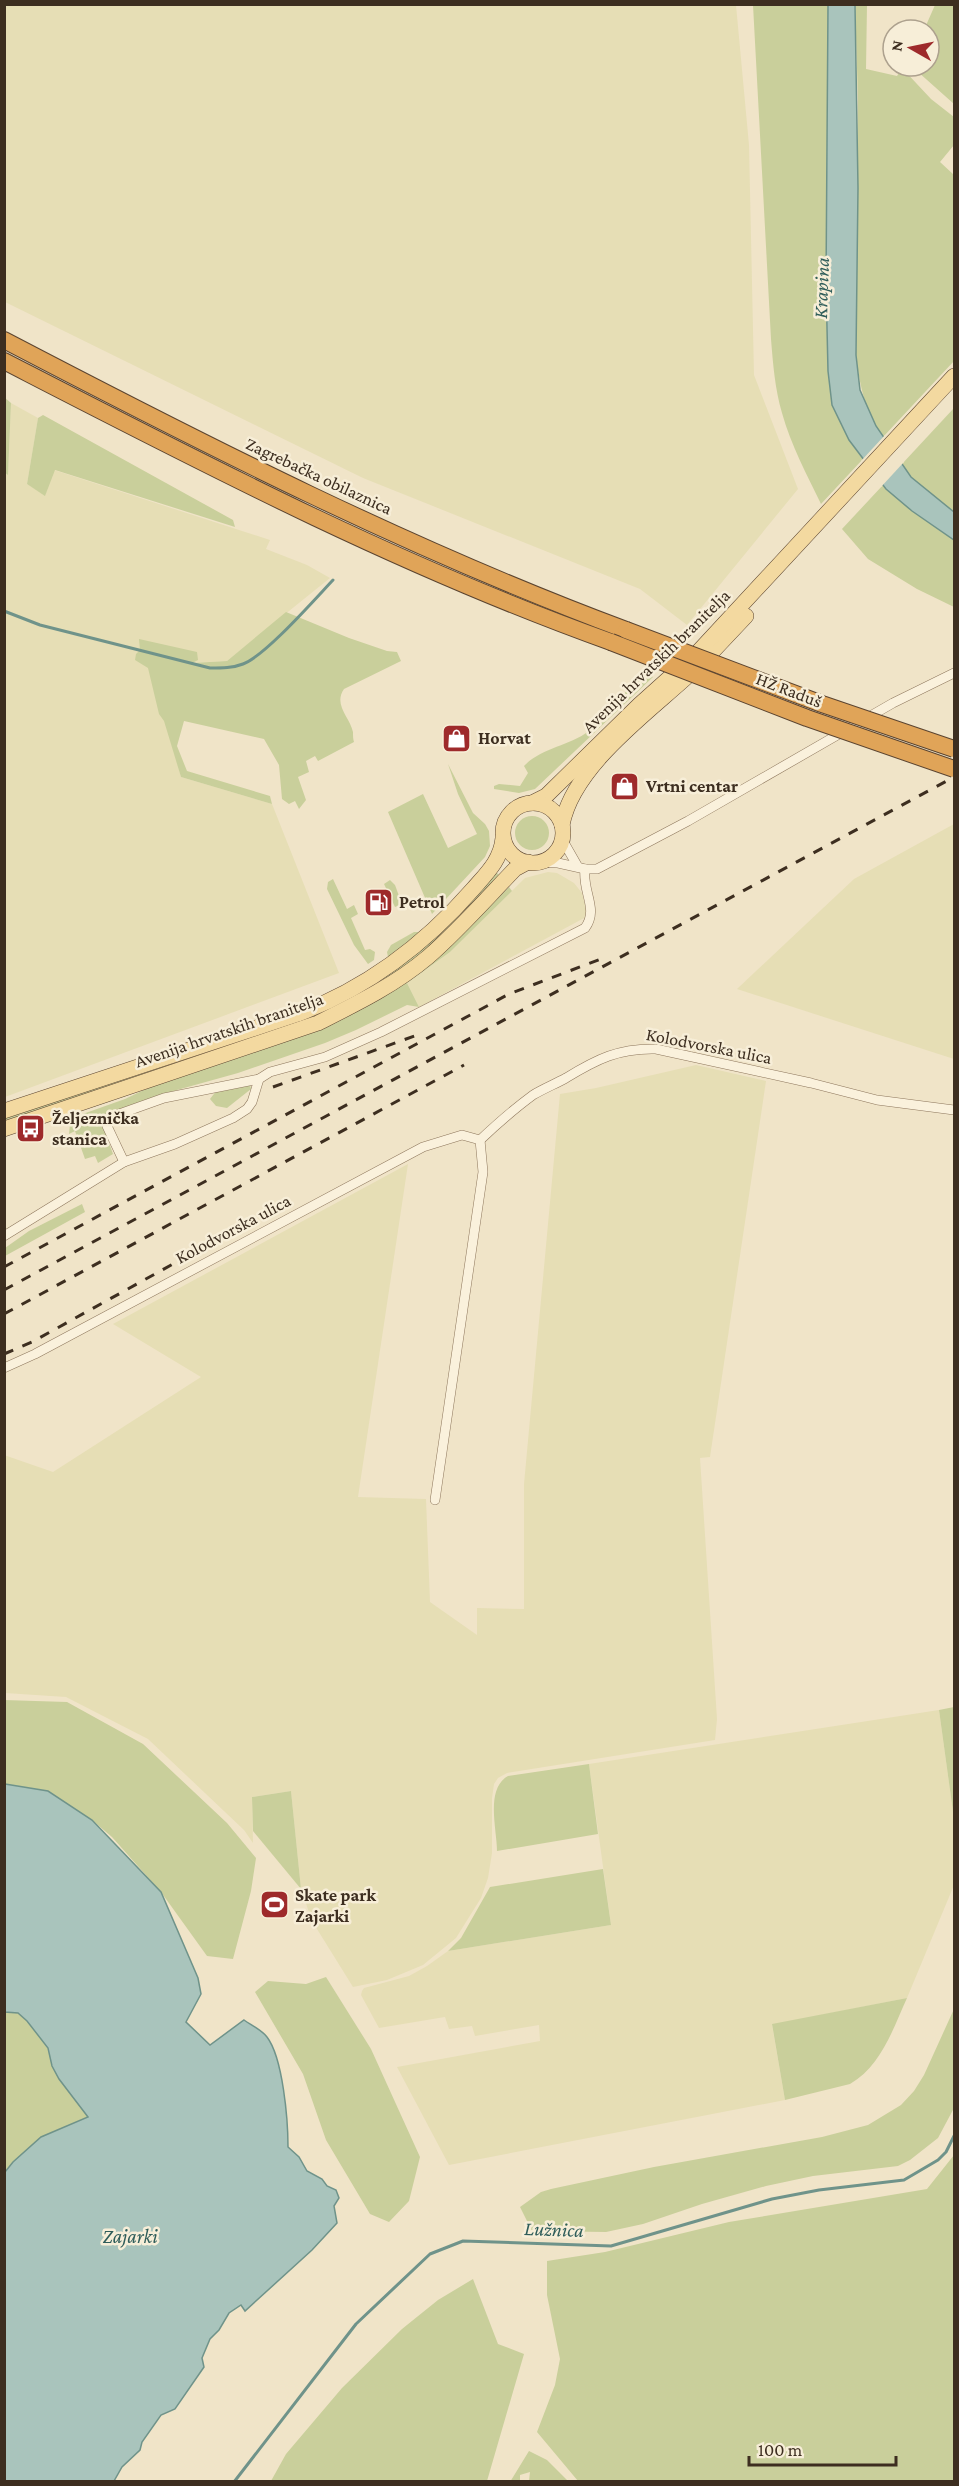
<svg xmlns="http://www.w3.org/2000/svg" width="959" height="2486" font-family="'Crimson Pro',serif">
	<rect width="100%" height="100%" fill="#f0e4c8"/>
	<g fill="#e6deb5">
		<polygon points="4,5 736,5 749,145 754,375 798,489 687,625 640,589 363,478 5,302"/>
		<polygon points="11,403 38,418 27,484 45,495 54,470 270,540 266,549 307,565 330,578 227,661 152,665 181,777 272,804 339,973 5,1097 4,472 8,474"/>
		<polygon points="954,824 954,1059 737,989 854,879"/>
		<polygon points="548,872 557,873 574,883 582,893 587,911 586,917 419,1007 407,983 450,952 525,878"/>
		<polygon points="696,1065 766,1081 710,1457 700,1458 717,1719 715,1740 507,1773 498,1778 494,1784 492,1798 492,1853 488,1878 481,1898 456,1938 423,1965 387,1980 353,1987 312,1921 301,1889 291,1791 252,1797 253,1843 244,1830 148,1739 66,1697 5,1693 4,1455 53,1472 201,1377 113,1324 408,1164 358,1497 426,1499 430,1602 477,1635 477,1608 524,1609 524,1484 560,1094 596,1088"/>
		<polygon points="939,1710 954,1819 954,1885 907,1998 772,2025 785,2100 449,2165 397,2067 540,2041 539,2025 475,2036 472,2026 449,2029 445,2017 379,2028 361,1995 362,1991 364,1988 409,1976 427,1966 448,1951 611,1925 589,1764"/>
	</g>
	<g fill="#c9cf9b">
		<path d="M753,5H828L826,284L829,371L832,405L849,440L863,459L821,504C807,475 791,445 782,413C775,389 773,364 771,339Z"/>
		<path d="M855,5H867L866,69L897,76L902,68L931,99L954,117V145L940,162L954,175V361L883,437C865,411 860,387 856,355L858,99Z"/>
		<polygon points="935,5 954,5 954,104 917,71 916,66 929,66 929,30 924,30"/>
		<polygon points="4,397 11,403 8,475 4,472"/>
		<polygon points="954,408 954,512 911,477 902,464"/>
		<polygon points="43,415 233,520 235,527 55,470 45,496 27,484 38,418"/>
		<polygon points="883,485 912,511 954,540 954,607 917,589 868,559 842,529"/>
		<path d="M286,612L349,638L387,651L397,652L401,661L344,689C333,705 350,717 353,732C353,736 353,739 354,742L318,761L315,756L306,761L309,772L298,777L306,800L299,809L295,801L289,804L282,799L279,765L264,739L184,721L177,746L187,771L270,796L272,804L181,777L164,721L159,714L148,668L135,660L136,654L140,650L139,639L197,652L198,660L192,663L227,661Z"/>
		<path d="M642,672L653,677L535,789L519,793L494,789V786L499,784L520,786L528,773L524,766C541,748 569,746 589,731C611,715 624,692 642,672Z"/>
		<polygon points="448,764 473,813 485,824 489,831 490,846 485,857 432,914 388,812 423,794 448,848 477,834 458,794"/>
		<circle cx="532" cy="833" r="17"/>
		<polygon points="496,872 500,876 435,944 388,979 328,1013 5,1122 4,1118 325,1010"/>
		<polygon points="333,879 347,909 354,905 358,914 351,918 365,950 370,949 375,952 374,960 368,964 354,945 327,889 328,882"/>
		<polygon points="390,880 395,885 402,904 395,907 384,884"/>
		<polygon points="509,887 512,891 450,952 407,983 419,1007 407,1005 356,1030 325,1043 238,1073 177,1090 102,1115 100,1118 113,1154 98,1163 95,1156 85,1159 75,1131 69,1134 70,1124 80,1115 125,1099 152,1086 316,1030 479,917"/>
		<polygon points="414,932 418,932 418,934 388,957 387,952 391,945"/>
		<polygon points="250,1084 251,1089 227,1108 216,1106 210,1099 217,1090"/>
		<polygon points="82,1204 85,1212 5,1256 5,1248 29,1231"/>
		<polygon points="4,1700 67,1702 143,1744 227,1823 256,1858 251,1891 233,1959 207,1956 161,1892 112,1837 92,1820 48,1791 5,1784"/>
		<polygon points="954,1707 954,1819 939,1710"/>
		<path d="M589,1764L598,1834L497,1851C497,1829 485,1789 508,1776Z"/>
		<polygon points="291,1791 301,1889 253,1831 252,1797"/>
		<polygon points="603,1869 611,1925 448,1951 461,1938 490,1887"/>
		<polygon points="270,1894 285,1903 284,1911 281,1914 275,1911 270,1914 261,1912 264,1895"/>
		<polygon points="326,1977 371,2049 420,2157 409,2201 389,2222 370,2214 326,2140 303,2074 255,1992 268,1981 306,1984"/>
		<path d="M907,1998C893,2029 881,2066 850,2084L785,2100L772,2024Z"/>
		<polygon points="954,2009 954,2108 938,2138 910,2160 898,2166 813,2176 766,2186 702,2204 643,2224 606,2232 532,2231 520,2207 541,2192 551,2189 654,2167 822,2137 868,2125 901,2105 914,2091 924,2075"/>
		<polygon points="6,2011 18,2013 27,2021 48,2048 52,2066 59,2079 88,2117 41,2137 5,2172"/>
		<polygon points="954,2155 954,2481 578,2481 537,2432 555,2385 560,2359 547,2295 547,2261 605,2252 729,2222 927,2189"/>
		<polygon points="473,2279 498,2344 524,2354 487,2481 271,2481 286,2454 342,2388 402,2329 438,2300"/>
		<polygon points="529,2451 547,2460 568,2481 529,2481 530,2472 520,2475 520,2481 510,2482"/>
	</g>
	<g fill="#a9c4bc" stroke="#6f938a" stroke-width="1.5">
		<polygon points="828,5 855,5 858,188 856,355 860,390 876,426 911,477 954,512 954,540 912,511 886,489 849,440 832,405 828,371 826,284"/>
		<path d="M5,1784L48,1791L92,1820L161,1892L198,1978L201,1994L186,2022L210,2045L244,2020C251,2025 262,2030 267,2037C283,2058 288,2120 288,2147L299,2157L307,2171L322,2179L327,2186L336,2190L339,2198L334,2206L337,2223L312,2250L245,2311L241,2305L229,2313L219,2330L210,2339L202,2358L204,2367L175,2409L161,2415L142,2442L140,2450L122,2467L114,2481H5V2172L13,2162L41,2137L88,2117L59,2079L52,2066L48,2048L27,2021L18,2013L5,2012Z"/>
	</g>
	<polygon fill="#f0e4c8" points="885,435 904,462 881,487 861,461"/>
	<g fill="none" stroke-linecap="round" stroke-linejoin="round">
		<g stroke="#6f938a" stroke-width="3">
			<path d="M4,611L40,625L210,668C222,668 233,668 243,664C265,656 315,599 333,580"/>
			<polyline points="234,2482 356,2324 430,2254 463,2241 611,2246 772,2199 819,2190 904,2180 938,2160 946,2152 954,2136"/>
		</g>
		<defs>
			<g id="street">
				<polyline points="562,839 578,867"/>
				<polyline points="537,862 558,863 585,869 597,869 688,821 893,703 954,673"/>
				<path d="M124,1162L107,1126L108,1118L164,1098L259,1079L270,1072L325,1057L381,1032L585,928C599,909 582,892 585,869"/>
				<polyline points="4,1236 124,1162 175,1144 233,1118 247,1109 252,1102 259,1079"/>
				<path d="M4,1368L35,1354L423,1147L462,1135L480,1140C497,1124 514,1109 533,1095C543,1089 555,1084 566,1078C597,1059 619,1048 656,1049L811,1083L877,1100L954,1110"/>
				<polyline points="435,1500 483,1172 480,1140"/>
			</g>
			<g id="primary">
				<polyline points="713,651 746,616"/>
				<polyline points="532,803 546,796 639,705 698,652 954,376"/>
				<circle cx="533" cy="833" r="30"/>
				<path d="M562,825C573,766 648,713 690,674"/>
				<path d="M4,1111L298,1014C367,988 425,944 473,889C487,873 501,860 503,838"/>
				<path d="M4,1129L318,1023C356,1004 395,985 428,957C459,930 487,898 515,869L528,862"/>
			</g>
			<g id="highway">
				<path d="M4,340C207,446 411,550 626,630"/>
				<path d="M4,361C202,463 401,567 611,642"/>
			</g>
		</defs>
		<use href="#street" stroke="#8d765c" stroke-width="10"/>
		<use href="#primary" stroke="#5b4430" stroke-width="16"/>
		<use href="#highway" stroke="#5b4430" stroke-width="18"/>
		<use href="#street" stroke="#faf1dc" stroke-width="9"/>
		<use href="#primary" stroke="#f3d9a0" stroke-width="15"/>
		<use href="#highway" stroke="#e0a458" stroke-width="16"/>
		<g stroke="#3d2e20" stroke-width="3" stroke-dasharray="10 10" stroke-linecap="butt">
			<polyline points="273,1087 420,1034"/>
			<polyline points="4,1267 509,994 606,957"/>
			<polyline points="4,1290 954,777"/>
			<polyline points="4,1314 464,1065"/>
			<polyline points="4,1354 32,1342 220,1238"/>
		</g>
		<defs>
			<g id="highway-bridge">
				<polyline points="626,630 822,704 954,749"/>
				<polyline points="611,642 807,718 954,769"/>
			</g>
		</defs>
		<use href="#highway-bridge" stroke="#5b4430" stroke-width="18" stroke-linecap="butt"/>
		<use href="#highway-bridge" stroke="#e0a458" stroke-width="16"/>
	</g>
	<defs>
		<symbol id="shop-square" viewBox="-11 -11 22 22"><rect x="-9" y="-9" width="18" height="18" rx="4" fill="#9e2a2b" stroke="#f7eed8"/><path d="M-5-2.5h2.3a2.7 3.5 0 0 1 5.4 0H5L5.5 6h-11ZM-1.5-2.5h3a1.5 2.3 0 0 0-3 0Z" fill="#fff"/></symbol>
		<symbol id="fuel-square" viewBox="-11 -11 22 22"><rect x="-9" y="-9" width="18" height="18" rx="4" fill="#9e2a2b" stroke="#f7eed8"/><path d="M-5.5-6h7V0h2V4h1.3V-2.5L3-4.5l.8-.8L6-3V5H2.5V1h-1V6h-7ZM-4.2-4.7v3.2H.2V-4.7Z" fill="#fff"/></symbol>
		<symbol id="bus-square" viewBox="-11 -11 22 22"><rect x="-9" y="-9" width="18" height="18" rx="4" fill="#9e2a2b" stroke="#f7eed8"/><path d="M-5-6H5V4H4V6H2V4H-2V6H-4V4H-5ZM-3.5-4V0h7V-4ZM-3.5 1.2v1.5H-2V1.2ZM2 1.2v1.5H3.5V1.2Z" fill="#fff"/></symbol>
		<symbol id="stadium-square" viewBox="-11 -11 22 22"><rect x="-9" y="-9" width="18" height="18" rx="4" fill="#9e2a2b" stroke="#f7eed8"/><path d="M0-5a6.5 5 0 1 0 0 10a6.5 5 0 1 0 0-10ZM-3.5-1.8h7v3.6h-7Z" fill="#fff"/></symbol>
	</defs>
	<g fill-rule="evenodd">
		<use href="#shop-square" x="440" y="722" width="33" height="33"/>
		<use href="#shop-square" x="608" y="770" width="33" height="33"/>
		<use href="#fuel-square" x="362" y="886" width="33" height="33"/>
		<use href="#bus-square" x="14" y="1112" width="33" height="33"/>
		<use href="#stadium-square" x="258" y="1888" width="33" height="33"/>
	</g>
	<g text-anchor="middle" stroke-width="5" stroke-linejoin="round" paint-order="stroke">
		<g font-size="18" fill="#3d2e20" stroke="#f7eed8">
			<text transform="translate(319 476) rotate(25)" y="6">Zagrebačka obilaznica</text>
			<text transform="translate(656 661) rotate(-44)" y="6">Avenija hrvatskih branitelja</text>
			<text transform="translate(789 690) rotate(21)" y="6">HŽ Raduš</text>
			<text transform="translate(229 1030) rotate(-19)" y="6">Avenija hrvatskih branitelja</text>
			<text transform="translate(709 1046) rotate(11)" y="6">Kolodvorska ulica</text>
			<text transform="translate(233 1229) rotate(-28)" y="6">Kolodvorska ulica</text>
		</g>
		<g font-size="18" font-weight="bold" fill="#3d2e20" stroke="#f7eed8" text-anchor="start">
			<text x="478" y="744">Horvat</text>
			<text x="646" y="792">Vrtni centar</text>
			<text x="399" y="908">Petrol</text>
			<text x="52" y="1124">Željeznička<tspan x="52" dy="21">stanica</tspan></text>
			<text x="295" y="1901">Skate park<tspan x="295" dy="21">Zajarki</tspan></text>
		</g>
		<g font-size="20" font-style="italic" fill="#2f5d5a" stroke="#f7eed8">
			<text transform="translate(821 288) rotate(-88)" y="7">Krapina</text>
			<text transform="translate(554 2229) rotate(2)" y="7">Lužnica</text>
			<text x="130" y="2243">Zajarki</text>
		</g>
	</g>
	<rect width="959" height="2486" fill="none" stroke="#3d2e20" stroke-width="12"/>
	<g transform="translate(911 48) rotate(279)"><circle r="28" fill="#f7eed8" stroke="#ada18e" stroke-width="1.5"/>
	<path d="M0-4.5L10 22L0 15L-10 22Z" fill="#9e2a2b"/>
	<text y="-9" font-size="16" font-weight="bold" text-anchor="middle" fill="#3d2e20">N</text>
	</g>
	<path d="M749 2456v9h147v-9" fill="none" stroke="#3d2e20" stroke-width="3"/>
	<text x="758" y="2456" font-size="18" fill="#3d2e20" stroke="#f7eed8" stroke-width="4.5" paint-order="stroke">100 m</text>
</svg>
